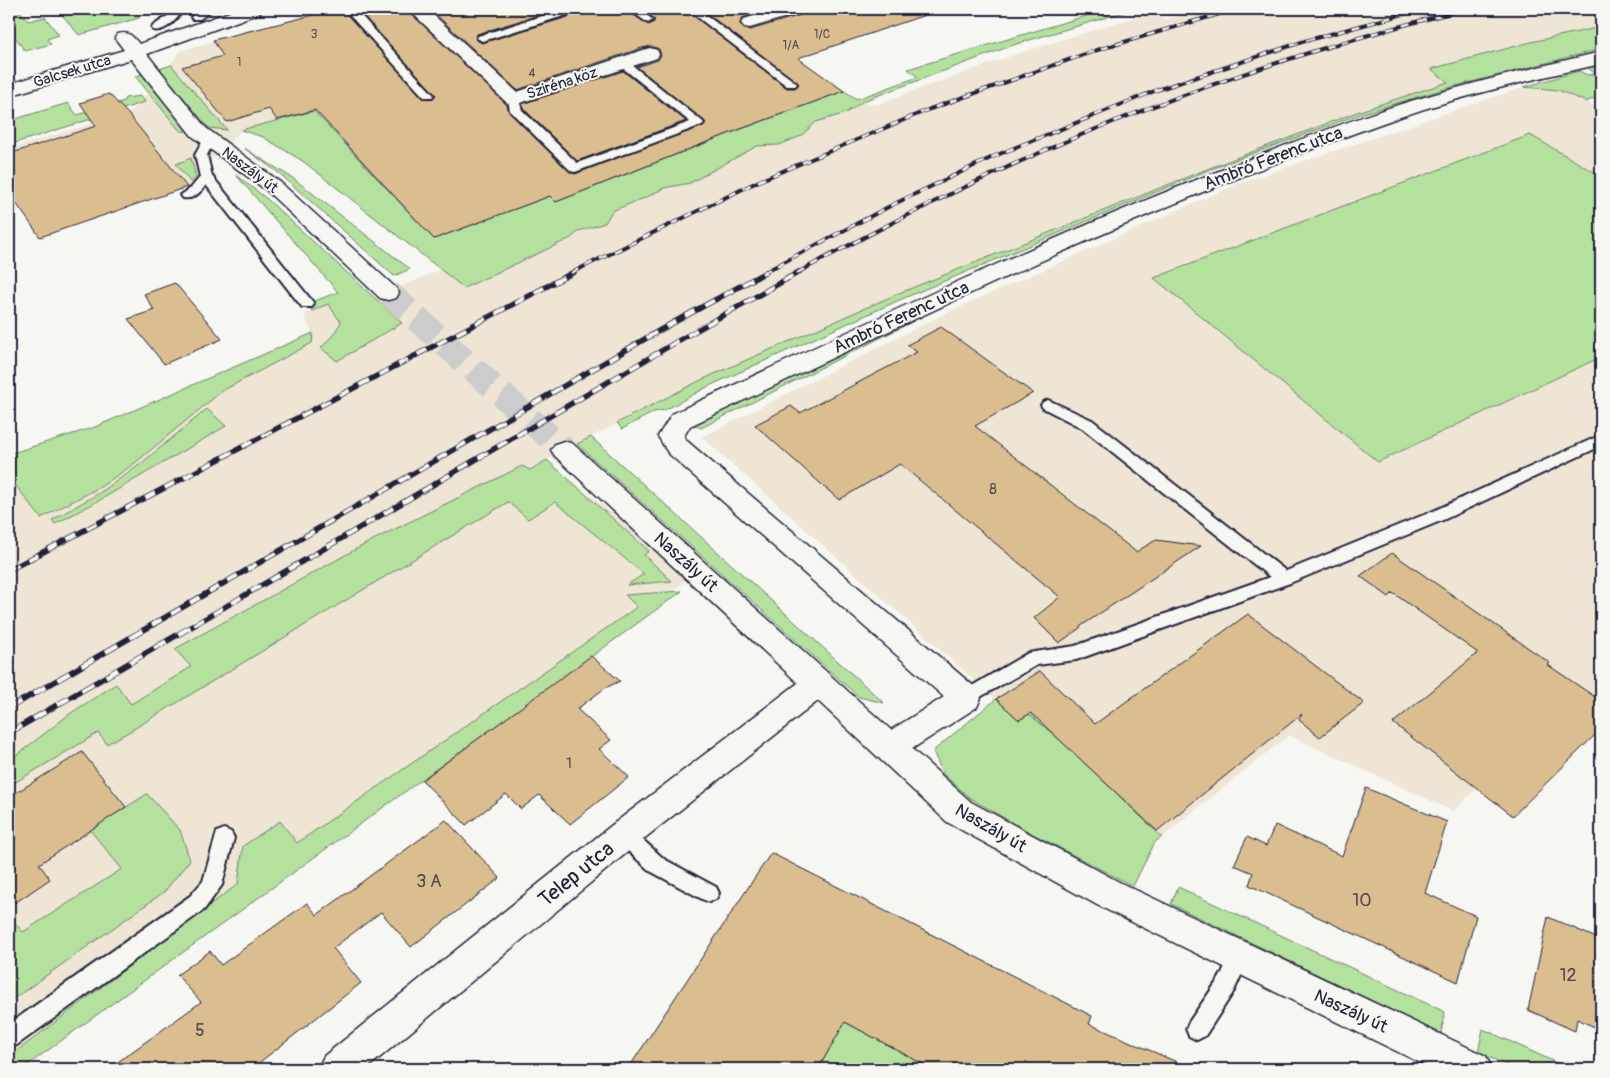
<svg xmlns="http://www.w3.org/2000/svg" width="1610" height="1078" font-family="Pangolin,sans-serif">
	<rect width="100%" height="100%" fill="#f6f6f2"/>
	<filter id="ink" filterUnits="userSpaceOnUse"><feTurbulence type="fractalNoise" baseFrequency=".02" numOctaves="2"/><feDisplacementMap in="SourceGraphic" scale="10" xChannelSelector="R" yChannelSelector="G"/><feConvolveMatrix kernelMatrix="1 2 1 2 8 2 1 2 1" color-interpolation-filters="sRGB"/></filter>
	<g filter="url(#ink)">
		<g fill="#eee5d4">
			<polygon points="338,9 361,9 480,124 475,127 556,202 844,91 857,99 875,105 1011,56 1151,12 1164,20 1203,9 1601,9 1601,27 1531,42 1432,69 1449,82 1357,112 1207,169 701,380 547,460 691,577 9,1069 9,454 95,427 312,333 304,314 365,289 375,298 442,269 304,162 263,137 241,130 187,187 40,237 13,198 9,199 9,149 133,111 181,51 248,30 262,29"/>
			<polygon points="1524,87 1558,90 1601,109 1601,701 1582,688 1453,811 1289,735 1162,837 1066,745 1029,714 1019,720 702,437 944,314 1237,184"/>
		</g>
		<g fill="#b5e19e" stroke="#6c826c">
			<polygon points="87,9 146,9 147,10 139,18 79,35 63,16"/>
			<polygon points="1109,9 1135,9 1016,44 863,101 846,113 816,122 801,136 779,145 757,146 690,183 664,188 647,197 612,211 605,223 579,231 571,238 464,288 304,162 263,137 241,130 314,111 434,239 550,196 556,202 736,131 844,91 857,99 918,77 908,69"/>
			<polygon points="9,11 21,12 28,21 45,17 59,35 47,39 51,44 25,51 9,28"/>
			<polygon points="1601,27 1601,49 1444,89 1360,114 1209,170 904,298 709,386 665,410 654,412 622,429 617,423 701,380 897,294 1207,169 1357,112 1448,82 1431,69 1531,42"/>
			<polygon points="172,65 173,67 227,130 209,128 159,69"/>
			<polygon points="1601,65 1601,96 1586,102 1558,90 1524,87 1579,71 1587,75 1596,74 1588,68"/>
			<polygon points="143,74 190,130 181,132 135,76"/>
			<polygon points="141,96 145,102 9,145 9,121 68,103 77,115 124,101 125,98"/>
			<polygon points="1530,135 1601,176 1601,357 1378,462 1154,278"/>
			<polygon points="244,148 294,179 410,269 394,276 280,174"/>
			<polygon points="191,158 196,177 191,183 176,164"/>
			<polygon points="236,175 267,199 402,323 337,361 321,348 333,335 341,322 328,304 312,311 307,304 338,292"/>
			<polygon points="940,304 910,323 701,428 692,424"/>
			<polygon points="313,333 312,343 222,391 135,463 102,486 41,518 9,477 9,454 95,427"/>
			<polygon points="207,409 226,426 100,500 55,524 52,520 101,492 138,466"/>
			<polygon points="591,437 884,703 859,697 577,444"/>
			<polygon points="547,460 649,551 644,555 672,581 627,585 644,574 555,502 528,519 508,502 132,730 107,744 98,733 9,786 9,761 71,713 116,684 131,704 191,667 175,649 369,542 522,466 530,470"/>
			<polygon points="682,591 22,1069 9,1069 9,1057 238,884 243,846 280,821 297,843 637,607 625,595"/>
			<polygon points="996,699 1019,720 1029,714 1066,745 1162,837 1155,842 1133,886 1023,829 970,798 943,774 933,751"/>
			<polygon points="147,794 180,830 190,860 164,892 9,1002 9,917 23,932 122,869 90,830"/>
			<polygon points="1178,887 1445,1012 1441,1034 1171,904"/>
			<polygon points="845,1022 932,1069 818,1069"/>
			<polygon points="1483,1029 1570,1069 1514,1069 1478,1052"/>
		</g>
		<g fill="#dbbe8f" stroke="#22223b">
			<polygon points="338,9 342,9 423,98 432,99 435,94 357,9 406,9 507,105 509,112 570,172 575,174 705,124 703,120 637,67 658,60 661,55 659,49 651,46 642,48 517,90 430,9 550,9 551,11 477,34 475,39 482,43 568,17 570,13 566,9 626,9 649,25 654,22 654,19 642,9 685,9 787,88 795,88 799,84 701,9 771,9 742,18 740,24 744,29 750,30 801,15 805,9 927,9 928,14 798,58 844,91 730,133 556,202 550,196 434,239 315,110 277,120 269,109 227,122 182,67 223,56 213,40"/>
			<polygon points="623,71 686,121 577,161 524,109 522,104"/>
			<polygon points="109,94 129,115 187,187 40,237 9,193 9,154 96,126 80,103"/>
			<polygon points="175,283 222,339 164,364 128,319 154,310 144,294"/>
			<polygon points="941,327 1033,393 975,426 1136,552 1156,540 1201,546 1081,626 1080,628 1059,643 1034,618 1060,597 900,464 839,500 755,425 791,406 800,413 917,352 907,345"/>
			<polygon points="1392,553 1550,663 1548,665 1601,701 1601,729 1513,816 1393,723 1478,653 1393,593 1389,597 1360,576"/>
			<polygon points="1248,614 1364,703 1320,737 1299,720 1302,714 1157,831 1031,713 1019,720 996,699 1040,671 1095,724"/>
			<polygon points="591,656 620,681 605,688 577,709 611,740 599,749 629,777 570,824 539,795 521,809 506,794 466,825 422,780"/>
			<polygon points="82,752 126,807 39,864 50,879 9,907 9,797"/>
			<polygon points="1366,788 1447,822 1425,893 1476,916 1458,982 1249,885 1253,873 1234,865 1247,837 1266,846 1275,825 1342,856"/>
			<polygon points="446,820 500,878 411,947 381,912 333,948 361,983 251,1069 108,1069 201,1002 177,975 210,951 221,965 307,903 317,915"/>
			<polygon points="771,853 1092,1016 1089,1024 1193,1069 932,1069 845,1022 818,1069 628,1069"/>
			<polygon points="1548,917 1601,940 1601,1030 1577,1019 1575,1031 1528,1010"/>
		</g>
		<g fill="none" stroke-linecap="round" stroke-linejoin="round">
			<polyline stroke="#cccccd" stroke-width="26" stroke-dasharray="26 12" stroke-linecap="butt" points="388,293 564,450"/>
			<defs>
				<g id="service">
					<path d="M174,9H184C178,18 166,33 153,30L152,28L153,26L169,15Z"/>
					<polygon points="201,9 213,9 200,19 192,19 191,17"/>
					<polygon points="344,9 355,9 432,93 434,95 432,97 424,97"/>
					<polygon points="552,9 564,9 568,13 567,15 486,40 482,41 477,38 478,36 555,12"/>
					<polygon points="628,9 639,9 653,20 648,23"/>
					<polygon points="687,9 698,9 795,82 797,84 795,86 787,86"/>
					<polygon points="623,60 627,61 702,121 704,123 702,125 575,172 571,171 510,111 508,99 510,97 518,97 522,110 577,163 690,122 619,65 617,63"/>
					<path d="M209,136L215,140L207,155L212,176L312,301L314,304L312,307H302L206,185C200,193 193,200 183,198L181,195L191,188L200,177L195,155L205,137Z"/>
					<polygon points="1048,400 1092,420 1286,571 1431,512 1601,435 1601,446 1443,520 1290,583 1076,660 1037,665 966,705 960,703 957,698 960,693 1028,653 1075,646 1270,577 1082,428 1043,408 1041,405 1043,402"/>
					<polygon points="624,826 631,829 664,859 716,887 719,893 716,899 709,902 702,899 650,871 617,841 614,835 617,829"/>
					<polygon points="224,829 231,832 234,838 222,885 204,910 17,1045 9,1048 9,1024 190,896 203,881 217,832"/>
					<polygon points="1239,948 1246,951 1249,958 1234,991 1205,1036 1197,1040 1189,1036 1186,1029 1189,1022 1220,977 1232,951"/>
				</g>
				<g id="minor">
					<path d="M238,9H263L260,13L147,54L206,128L280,182L396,288L399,293L396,298L388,300L380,298L266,190L192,136L131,59L9,96V84L124,50L115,38L118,34C129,31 132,36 139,44Z"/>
					<polygon points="408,9 427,9 517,92 643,50 650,48 657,50 659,54 657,58 514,105 507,103"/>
					<polygon points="777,9 803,9 800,13 750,28 744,27 741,23 744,19"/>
					<path d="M1601,52V64C1542,77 1483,91 1424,109C1366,128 1309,150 1253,172C1061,247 876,337 690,426L684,436L687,441L977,689L981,698L977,707L912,749L971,802L1121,883L1486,1056L1492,1069H1433L1097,905L947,822L818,701L636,845L366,1069H318L324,1056L612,825L798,683L555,456L551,450L555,444L564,441L573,444L891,730L944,697L668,453L658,436L672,414C859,327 1044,238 1237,164C1294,142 1352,119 1411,101C1474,82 1537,67 1601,52Z"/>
				</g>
			</defs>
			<use href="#service" stroke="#22223b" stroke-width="4"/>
			<use href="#minor" stroke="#22223b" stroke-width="3"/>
			<use href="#service" fill="#f6f6f2" fill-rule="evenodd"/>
			<use href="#minor" fill="#f6f6f2" fill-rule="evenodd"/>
			<defs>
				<g id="rail-far2">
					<polyline points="571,273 759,181 930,109 1094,51 1236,9"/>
					<polyline points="763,273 892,205 997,155 1157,90 1305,41 1422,9"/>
					<path d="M797,273C911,211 1027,154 1149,108C1253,68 1358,36 1466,9"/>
				</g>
				<g id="rail-far1">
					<polyline points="9,570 574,272"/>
					<polyline points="152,625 669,325 766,272"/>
					<polyline points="194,625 683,338 799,272"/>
				</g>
				<g id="rail">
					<polyline points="9,708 154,624"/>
					<polyline points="9,733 196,624"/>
				</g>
			</defs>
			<use href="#rail-far2" stroke="#22223b" stroke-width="4"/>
			<use href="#rail-far1" stroke="#22223b" stroke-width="5.5"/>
			<use href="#rail" stroke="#22223b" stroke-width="6"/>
			<use href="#rail-far2" stroke="#f6f6f2" stroke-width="2.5" stroke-dasharray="8" stroke-linecap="butt"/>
			<use href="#rail-far1" stroke="#f6f6f2" stroke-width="4" stroke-dasharray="11" stroke-linecap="butt"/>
			<use href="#rail" stroke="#f6f6f2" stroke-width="4.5" stroke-dasharray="14" stroke-linecap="butt"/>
		</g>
	</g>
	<g text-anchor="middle" stroke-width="4" stroke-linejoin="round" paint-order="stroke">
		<g font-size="12" fill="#504950">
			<text x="314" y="38">3</text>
			<text x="822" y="38">1/C</text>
			<text x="791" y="49">1/A</text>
			<text x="239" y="66">1</text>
			<text x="532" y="77">4</text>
		</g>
		<g font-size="15" fill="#22223b" stroke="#f6f6f2">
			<text transform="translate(72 71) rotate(-17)" y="5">Galcsek utca</text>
			<text transform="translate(562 83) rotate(-18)" y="5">Sziréna köz</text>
			<text transform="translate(250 170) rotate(37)" y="5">Naszály út</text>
		</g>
		<g font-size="15" fill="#504950">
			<text x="993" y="494">8</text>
			<text x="569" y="768">1</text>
		</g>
		<g font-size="18" fill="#22223b" stroke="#f6f6f2">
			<text transform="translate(1273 158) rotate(-21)" y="6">Ambró Ferenc utca</text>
			<text transform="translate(901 317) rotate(-25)" y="6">Ambró Ferenc utca</text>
			<text transform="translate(686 562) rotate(42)" y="6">Naszály út</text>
			<text transform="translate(991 828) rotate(30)" y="6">Naszály út</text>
			<text transform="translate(1351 1011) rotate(25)" y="6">Naszály út</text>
		</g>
		<g font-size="18" fill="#504950">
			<text x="429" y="887">3 A</text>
			<text x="1362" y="906">10</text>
			<text x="1568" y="981">12</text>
			<text x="200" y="1036">5</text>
		</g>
		<g font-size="21" fill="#22223b" stroke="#f6f6f2">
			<text transform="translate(576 874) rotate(-39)" y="7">Telep utca</text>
		</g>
	</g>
	<rect width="1610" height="1078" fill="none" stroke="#f6f6f2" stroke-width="30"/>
	<rect x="15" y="15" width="1580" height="1048" fill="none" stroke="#22223b" stroke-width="2" filter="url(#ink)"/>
</svg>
